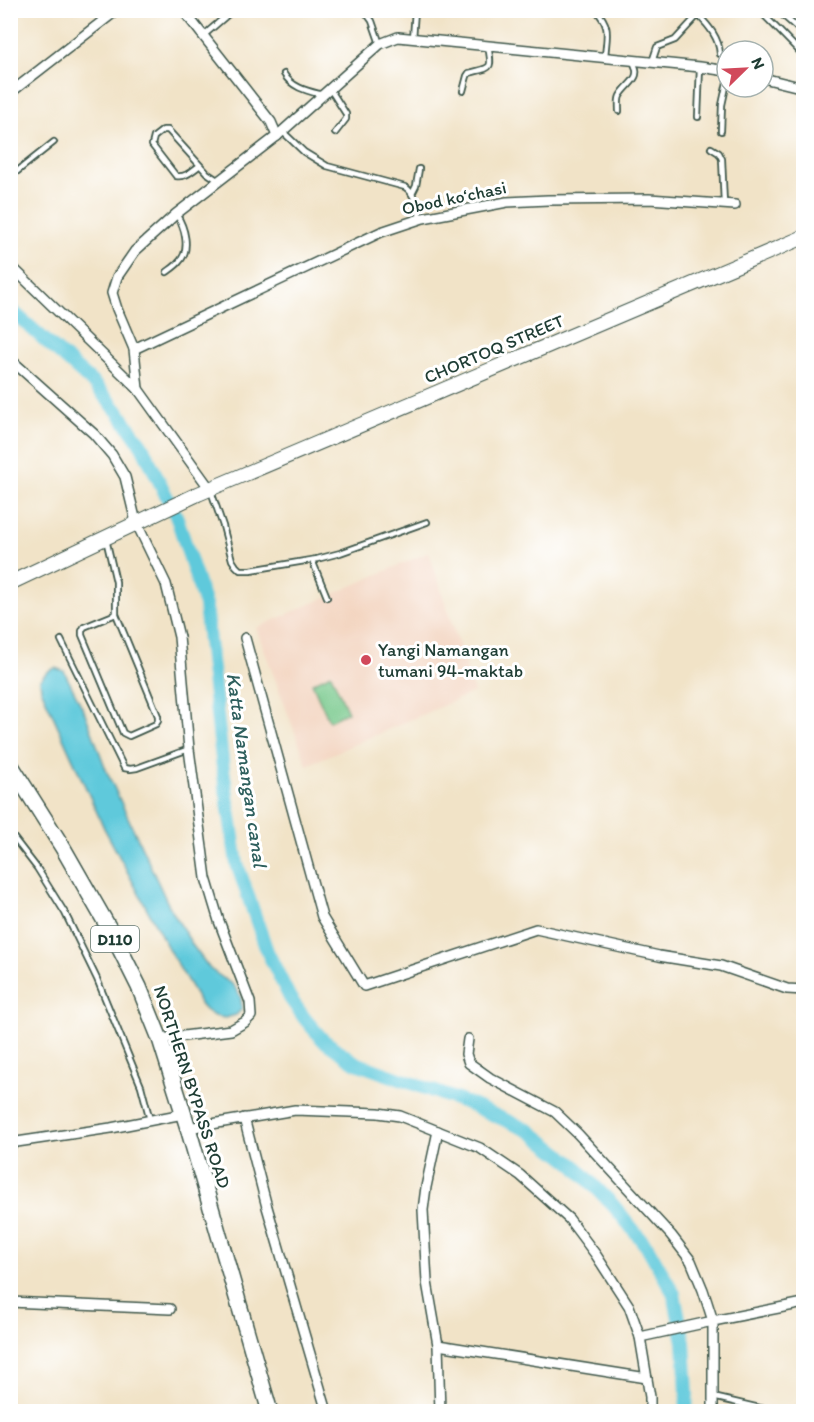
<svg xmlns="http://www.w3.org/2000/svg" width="814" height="1422" font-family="Itim,sans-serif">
	<rect width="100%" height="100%" fill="#fff"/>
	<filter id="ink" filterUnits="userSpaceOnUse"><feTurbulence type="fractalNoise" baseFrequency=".0167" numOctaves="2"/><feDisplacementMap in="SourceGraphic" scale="12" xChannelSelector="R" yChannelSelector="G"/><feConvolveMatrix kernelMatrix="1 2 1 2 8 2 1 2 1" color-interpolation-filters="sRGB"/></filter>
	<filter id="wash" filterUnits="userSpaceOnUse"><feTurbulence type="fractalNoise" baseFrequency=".008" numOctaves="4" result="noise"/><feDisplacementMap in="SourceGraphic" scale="24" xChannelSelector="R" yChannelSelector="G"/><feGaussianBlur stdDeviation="1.35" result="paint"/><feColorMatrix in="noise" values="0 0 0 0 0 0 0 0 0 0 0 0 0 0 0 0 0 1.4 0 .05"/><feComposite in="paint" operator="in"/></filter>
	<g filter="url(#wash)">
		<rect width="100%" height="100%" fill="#f1e3c7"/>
		<polygon fill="#f3d4bf" points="429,552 474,692 307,765 256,628"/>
		<polygon fill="#75c789" stroke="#4a825e" stroke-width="1.5" points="331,674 348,712 329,721 312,683"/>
		<polygon fill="#5fc9db" stroke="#3f8388" stroke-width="1.5" points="55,668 64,671 85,713 107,772 168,904 193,946 210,969 233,985 238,992 241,999 242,1009 236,1015 225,1018 214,1016 205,1010 199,1003 193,990 170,952 104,828 41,689 40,680 47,672"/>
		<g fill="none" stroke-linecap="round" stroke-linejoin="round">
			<polyline stroke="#5fc9db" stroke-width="14" points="10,309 94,384 119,413 142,446 177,518 205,605 223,769 237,864 267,951 290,998 305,1019 323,1040 356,1063 469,1104 530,1131 574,1165 613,1205 648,1248 674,1294 684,1342 687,1393 686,1412"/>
		</g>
	</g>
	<g filter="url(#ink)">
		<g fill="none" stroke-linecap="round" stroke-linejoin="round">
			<defs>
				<g id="service">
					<polyline points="364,10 372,21 380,44"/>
					<path d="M596,10C612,28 606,36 605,58"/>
					<polyline points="759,10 804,56"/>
					<polyline points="777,10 804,34"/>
					<path d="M698,15C709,26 719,38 720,54"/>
					<polyline points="203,36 233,10"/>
					<polyline points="413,39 415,10"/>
					<polyline points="652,62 657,47 675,40 698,15 700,10"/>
					<path d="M284,74C292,88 308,91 323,95"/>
					<polyline points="330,89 346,114 346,119 335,133"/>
					<path d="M463,91L467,76L469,73C491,67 493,71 488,46"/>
					<path d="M619,111C619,106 618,100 620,96C628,82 644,79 632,60"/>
					<polyline points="698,117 700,67"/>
					<path d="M282,131L304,152L327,166L405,187C415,193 417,208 421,219"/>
					<polyline points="721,131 722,105 727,82"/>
					<polyline points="711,148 719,153 722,159 724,204"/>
					<path d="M199,166C192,171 185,178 176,176L152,145L154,137L163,130H168L207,173L219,181"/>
					<polyline points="10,177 54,142"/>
					<polyline points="412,194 416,186 419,169"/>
					<path d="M167,272C171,269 176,266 179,262C191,250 185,227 176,214"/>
					<polyline points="211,491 223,526 232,560 236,566 240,570 251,570 317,559 340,553 427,522"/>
					<polyline points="106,539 116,582 116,614 158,716 158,721 156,724 129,736 123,733 82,635 82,631 84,627 116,614"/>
					<polyline points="312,560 327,597"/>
					<polyline points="61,640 124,768 130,769 137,768 189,749"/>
					<polyline points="10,833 37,868 65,913 97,979 141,1086 150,1120"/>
					<polyline points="713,1397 777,1412"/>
				</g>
				<g id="minor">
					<polyline points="183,10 271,122 277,136"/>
					<polyline points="763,78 804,88"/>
					<polyline points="10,93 117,10"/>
					<polyline points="10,265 138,389 210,489"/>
					<polyline points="134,349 381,232 423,218 507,202 548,200 649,199 735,205"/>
					<polyline points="10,359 94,434 112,455 125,477 136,522 166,584 179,637 189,749 206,878 219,921 250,1002 251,1016 245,1022 231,1030 160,1039"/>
					<polyline points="138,389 134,349 117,309 112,293 117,277 135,251 176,214 277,136 380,44 398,37 700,67 727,71"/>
					<polyline points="245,638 322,917 364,986 536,929 659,956 721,966 787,989 804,990"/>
					<polyline points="468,1039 466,1054 469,1063 490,1078 555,1112 578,1134 671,1235 691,1261 703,1290 713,1321 640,1337"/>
					<polyline points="244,1118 267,1207 327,1412"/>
					<polyline points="188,1128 295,1110 378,1113 400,1116 480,1148 520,1175 569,1219 596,1255 629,1306 640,1337 650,1397 650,1412"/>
					<polyline points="438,1131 426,1187 423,1210 427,1282 438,1345 440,1412"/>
					<polyline points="10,1143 111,1128 183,1114"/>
					<polyline points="10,1302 170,1309"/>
					<polyline points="438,1345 647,1378"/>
					<polyline points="713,1412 713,1321 804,1303"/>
				</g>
				<polyline id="secondary" points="10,583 198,494 804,237"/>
				<polyline id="primary" points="10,764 63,848 114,937 139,987 160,1039 188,1128 270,1412"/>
			</defs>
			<use href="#service" stroke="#3e564a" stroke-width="8"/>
			<use href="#minor" stroke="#3e564a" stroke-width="12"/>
			<use href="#secondary" stroke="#3e564a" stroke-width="16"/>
			<use href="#primary" stroke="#3e564a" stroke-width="18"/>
			<use href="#service" stroke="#fff" stroke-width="4.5"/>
			<use href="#minor" stroke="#fff" stroke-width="9"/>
			<use href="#secondary" stroke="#fff" stroke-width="14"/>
			<use href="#primary" stroke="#fff" stroke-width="15"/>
		</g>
	</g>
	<circle fill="#d1495b" stroke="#fff" stroke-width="2" cx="366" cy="660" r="6"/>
	<g text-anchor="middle" stroke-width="6" stroke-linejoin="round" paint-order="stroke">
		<rect fill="#fff" stroke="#627771" stroke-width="1.5" x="91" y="926" width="48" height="26" rx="4.5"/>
		<g font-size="16" font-weight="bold" fill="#1f3d34">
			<text x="115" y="945">D110</text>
		</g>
		<g font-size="18" fill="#1f3d34" stroke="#fff">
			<text transform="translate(454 198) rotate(-12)" y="6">Obod koʻchasi</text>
			<text transform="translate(494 349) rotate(-23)" y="6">CHORTOQ STREET</text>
			<text transform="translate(192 1087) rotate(72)" y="6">NORTHERN BYPASS ROAD</text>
		</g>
		<g font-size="18" fill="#1f3d34" stroke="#fff" text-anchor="start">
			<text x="378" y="656">Yangi Namangan<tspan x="378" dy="21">tumani 94-maktab</tspan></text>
		</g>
		<g font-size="20" font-style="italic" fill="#2f605e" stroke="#fff">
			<text transform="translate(247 770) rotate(82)" y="7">Katta Namangan canal</text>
		</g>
	</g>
	<rect width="814" height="1422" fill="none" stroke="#fff" stroke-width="36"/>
	<g transform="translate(745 69) rotate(66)"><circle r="28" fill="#ffffff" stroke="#a5b1ae" stroke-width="1.5"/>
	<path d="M0-4.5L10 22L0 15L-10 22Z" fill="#d1495b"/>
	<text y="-9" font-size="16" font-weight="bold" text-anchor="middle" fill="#1f3d34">N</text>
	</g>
</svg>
